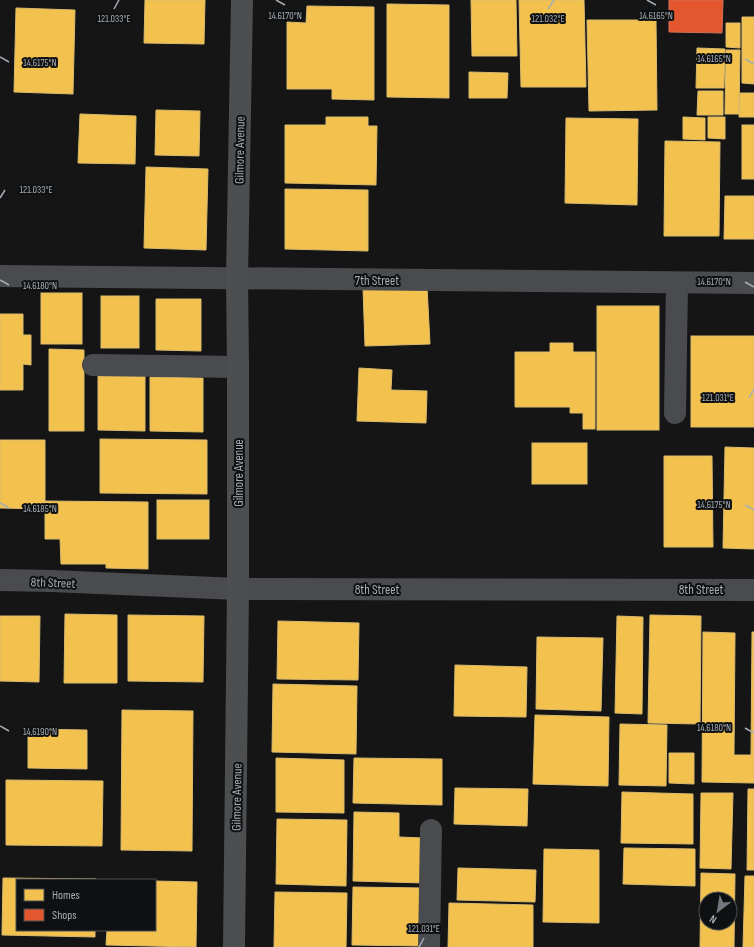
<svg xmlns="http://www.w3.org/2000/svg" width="754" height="947" font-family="'Sofia Sans Condensed',sans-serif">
	<rect width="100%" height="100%" fill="#151515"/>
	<g fill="#f2c14e" stroke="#dbbb6d" fill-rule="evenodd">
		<polygon points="145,0 205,0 204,44 144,43"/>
		<polygon points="471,0 516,0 517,56 472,56"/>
		<polygon points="519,0 584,0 586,87 521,87"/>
		<polygon points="387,4 449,5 449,98 387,97"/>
		<polygon points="307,6 374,7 374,100 332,99 332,89 287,89 287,22 306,23"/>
		<polygon points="16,8 75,10 73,94 14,92"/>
		<polygon points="742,17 754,17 754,84 742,83"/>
		<polygon points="587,20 656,20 657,110 589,111"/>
		<polygon points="726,23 740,23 740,48 726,47"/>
		<polygon points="697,48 725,49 724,88 696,88"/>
		<polygon points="726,50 740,50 739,114 725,114"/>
		<polygon points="469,72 508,73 507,98 469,98"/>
		<polygon points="698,91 723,91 723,115 697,115"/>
		<polygon points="740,93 754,93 754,117 739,117"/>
		<polygon points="156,110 200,111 199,156 155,155"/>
		<polygon points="80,114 136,116 135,164 78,163"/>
		<polygon points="326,117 368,117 368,126 377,126 376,185 285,183 285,125 326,125"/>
		<polygon points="683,117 705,118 705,140 683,139"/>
		<polygon points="708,117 725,117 725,139 708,138"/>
		<polygon points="566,118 638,119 637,205 565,203"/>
		<rect x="742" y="125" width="12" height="54"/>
		<polygon points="665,141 720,142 719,236 664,236"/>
		<polygon points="146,167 208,169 206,250 144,248"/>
		<polygon points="285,189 368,190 368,251 285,249"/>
		<polygon points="725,196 754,196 754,239 724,239"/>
		<polygon points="427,286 430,344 365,346 363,288"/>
		<rect x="41" y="293" width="41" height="51"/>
		<rect x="101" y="296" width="38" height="52"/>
		<polygon points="156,299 201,299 201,351 156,350"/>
		<rect x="597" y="306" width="62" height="124"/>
		<polygon points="0,314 23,314 23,335 31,335 31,365 23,364 23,390 0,390"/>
		<rect x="691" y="336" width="63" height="91"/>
		<polygon points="550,343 573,343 573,352 595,352 595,429 583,429 583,413 570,413 570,407 515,407 515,352 550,352"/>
		<polygon points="49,349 84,350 84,431 49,431"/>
		<polygon points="359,368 392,370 391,390 427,391 426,423 357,421"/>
		<polygon points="98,376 145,376 145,431 98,430"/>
		<polygon points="150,377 203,378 203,432 150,431"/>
		<polygon points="100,439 207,440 207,494 100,493"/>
		<polygon points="0,440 45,440 45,509 0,508"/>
		<rect x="532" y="443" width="55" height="41"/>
		<polygon points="725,447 754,448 754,549 723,548"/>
		<polygon points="664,456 712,456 713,547 664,547"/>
		<rect x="157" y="500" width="52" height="39"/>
		<polygon points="45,501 148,502 148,569 106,568 106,564 61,564 60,539 45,539"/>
		<polygon points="65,614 117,615 117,683 64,683"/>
		<polygon points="128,615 204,616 203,682 128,681"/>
		<polygon points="650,615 701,616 700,724 648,723"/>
		<polygon points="0,616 40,616 39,682 0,681"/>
		<polygon points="617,616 643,617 642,714 615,713"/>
		<polygon points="278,621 359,623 358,680 277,679"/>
		<polygon points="703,632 735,633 734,755 751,755 752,632 754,632 754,783 702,782"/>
		<polygon points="537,637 603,638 601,711 536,709"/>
		<polygon points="455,665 527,667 526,717 454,716"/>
		<polygon points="273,684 357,686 356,754 272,752"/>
		<polygon points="122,710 193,711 192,851 121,850"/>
		<polygon points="535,715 609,717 608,786 533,784"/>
		<polygon points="620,724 667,725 666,786 619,785"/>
		<polygon points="28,729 87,730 87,769 28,768"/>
		<polygon points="669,753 694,753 694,784 669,783"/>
		<polygon points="276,758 344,760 344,813 276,812"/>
		<polygon points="354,758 442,759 442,805 353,803"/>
		<polygon points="6,780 103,781 102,846 6,845"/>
		<polygon points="455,788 528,789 527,826 454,824"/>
		<polygon points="748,789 754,789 754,870 747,870"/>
		<polygon points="622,792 693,794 693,844 621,843"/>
		<polygon points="701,793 733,793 731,869 700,868"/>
		<polygon points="354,812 399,813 399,837 425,838 424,883 353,881"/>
		<polygon points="277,819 347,820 346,886 276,884"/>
		<polygon points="624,848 695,849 695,886 623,884"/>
		<polygon points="544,849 599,850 599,923 543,922"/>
		<polygon points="458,868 536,870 535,902 457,900"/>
		<path d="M701,873L735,874L734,947H700ZM706,899H730V923H706Z"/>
		<polygon points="745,876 754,876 754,947 743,947"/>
		<polygon points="3,878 96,879 17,880 17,930 95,930 95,937 2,935"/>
		<polygon points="155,881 197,882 196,947 106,945 107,930 155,930"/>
		<polygon points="353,887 424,888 423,946 352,945"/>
		<polygon points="275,892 347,893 346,947 274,947"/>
		<polygon points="449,903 533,905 533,947 448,947"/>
	</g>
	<polygon fill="#e4572e" stroke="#d17157" points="669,0 723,0 722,33 669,32"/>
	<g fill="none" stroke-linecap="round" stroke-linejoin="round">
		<g stroke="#4a4b4e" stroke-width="22">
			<polyline points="0,276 754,283"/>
			<polyline points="93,365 238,367"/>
			<polyline points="675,413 677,283"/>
			<polyline points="0,580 51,581 238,589 754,590"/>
			<polyline points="429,947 431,830"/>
		</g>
		<polyline stroke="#4c4e50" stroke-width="22" points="234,947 238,589 238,367 237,278 242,0"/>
	</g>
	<path fill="none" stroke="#a6adb6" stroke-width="1.5" d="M276,0L285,5M647,0L656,5M114,9L119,0M548,9L554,0M0,57L9,62M745,59L754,64M0,198L5,190M0,280L9,285M745,282L754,287M749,398L754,389M0,503L9,508M745,505L754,510M0,726L9,731M745,728L754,733M419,947L424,938"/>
	<g text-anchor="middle" stroke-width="4" stroke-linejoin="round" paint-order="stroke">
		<g font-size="13" fill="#a6adb6" stroke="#0f1011">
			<text transform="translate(239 150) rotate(-89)" y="5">Gilmore Avenue</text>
			<text x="377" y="285">7th Street</text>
			<text transform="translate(238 473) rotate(-90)" y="5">Gilmore Avenue</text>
			<text transform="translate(53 582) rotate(2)" y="5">8th Street</text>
			<text x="377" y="594">8th Street</text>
			<text x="701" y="594">8th Street</text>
			<text transform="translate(236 797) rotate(-89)" y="5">Gilmore Avenue</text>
		</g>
	</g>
	<g font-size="10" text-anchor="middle" fill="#a6adb6" stroke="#0f1011" stroke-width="4" stroke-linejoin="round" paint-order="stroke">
		<text x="285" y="19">14.6170°N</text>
		<text x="656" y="19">14.6165°N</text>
		<text x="114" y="22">121.033°E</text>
		<text x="548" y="22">121.032°E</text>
		<text x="714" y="62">14.6165°N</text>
		<text x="40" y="66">14.6175°N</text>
		<text x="36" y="193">121.033°E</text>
		<text x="714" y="285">14.6170°N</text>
		<text x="40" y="289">14.6180°N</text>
		<text x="718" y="401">121.031°E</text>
		<text x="714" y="508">14.6175°N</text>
		<text x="40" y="512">14.6185°N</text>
		<text x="714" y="731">14.6180°N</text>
		<text x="40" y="735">14.6190°N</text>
		<text x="424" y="932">121.031°E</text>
	</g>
	<rect x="16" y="879" width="140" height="52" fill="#0f1011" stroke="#4b4f53"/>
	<rect x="24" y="889" width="20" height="12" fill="#f2c14e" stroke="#4b4f53"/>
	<text x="52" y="899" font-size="12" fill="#a6adb6">Homes</text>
	<rect x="24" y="909" width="20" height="12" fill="#e4572e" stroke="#4b4f53"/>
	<text x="52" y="919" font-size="12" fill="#a6adb6">Shops</text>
	<g transform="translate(718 911) rotate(211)"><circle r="19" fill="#0f1011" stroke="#4b4f53"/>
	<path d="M0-3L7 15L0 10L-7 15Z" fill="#73787e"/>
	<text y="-6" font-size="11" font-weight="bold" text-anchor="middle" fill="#a6adb6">N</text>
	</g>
</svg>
